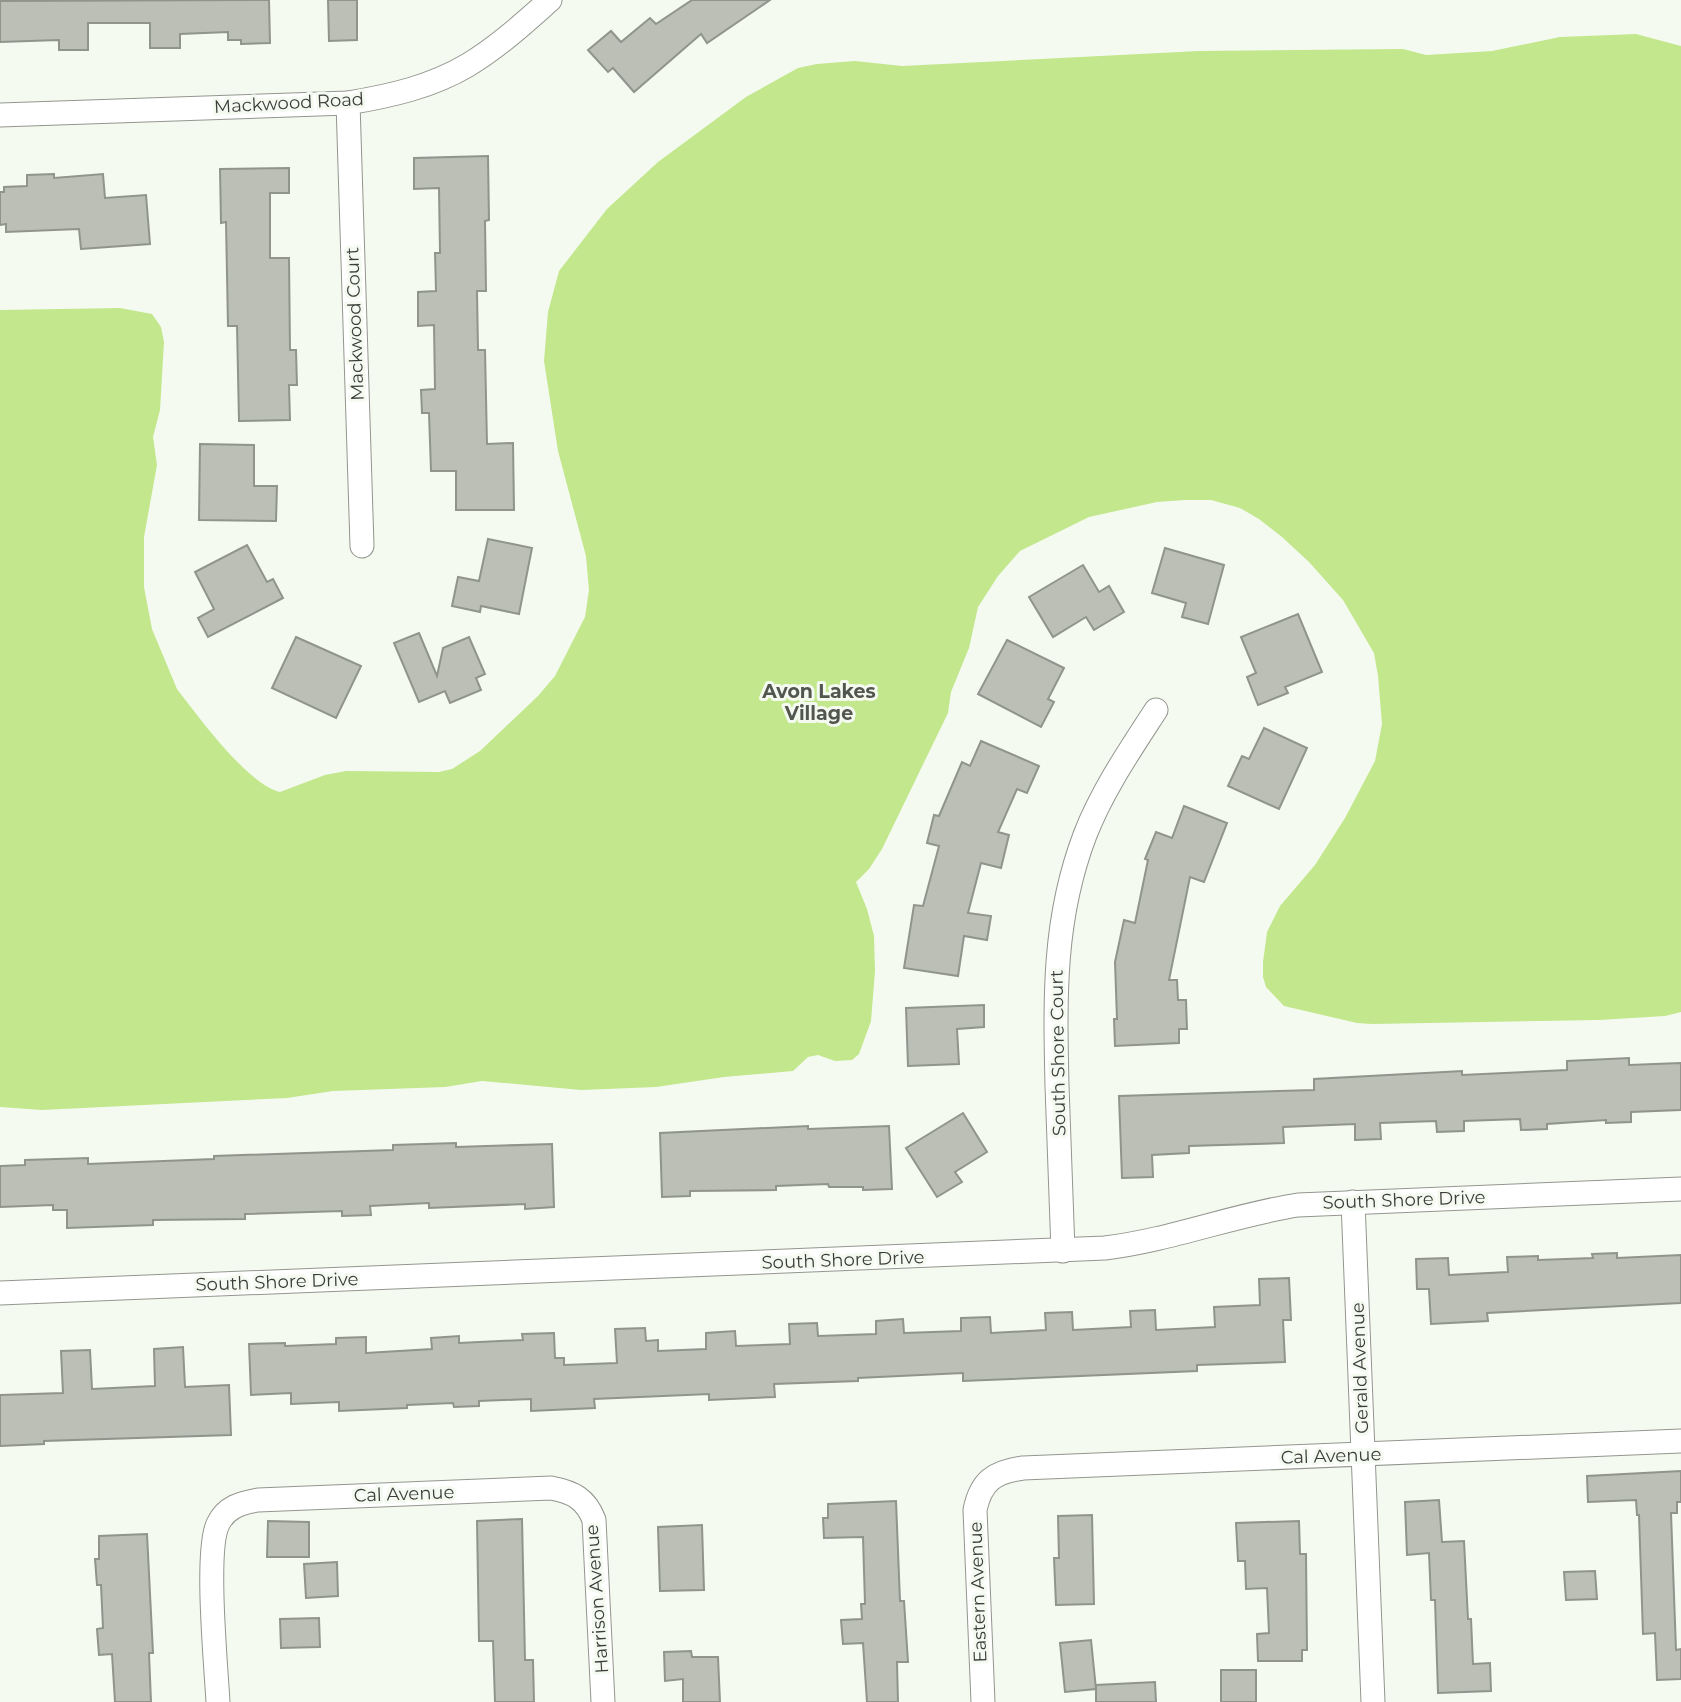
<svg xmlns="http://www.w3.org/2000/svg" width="1681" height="1702" font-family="Montserrat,sans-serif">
	<rect width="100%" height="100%" fill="#f5faf0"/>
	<path fill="#c2e78c" d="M1636,34L1681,46V1012L1665,1016L1599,1020L1372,1024L1357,1023L1284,1006L1266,987L1263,977V962L1267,932L1280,906L1315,865L1345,818L1375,761L1382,724L1378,676L1374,653L1343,600L1309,562L1282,537L1259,519L1240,508L1211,500H1185L1157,502L1089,517L1020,551L998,576L978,607L969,648L951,692L948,713L882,849L869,869L856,882L867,909L874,936L875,971L871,1021L859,1054L852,1060L835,1061L818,1055L808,1057L793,1071L724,1077L656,1087L581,1090L482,1081L445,1087L333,1091L287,1098L42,1110L0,1107V310L120,308L152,314L161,327L164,342L160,410L153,437L157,465L144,537V587L152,629L177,689C198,716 247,784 280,792L325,775L346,771L439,772L452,769L480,751L538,696L555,676L585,617L589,590L586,556L558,451L544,361L548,312L559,271L607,209L658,162L746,97L798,68L817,64L855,61L902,66L1199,51L1403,49L1426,55L1492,51L1560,37Z"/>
	<g fill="#bbbfb6" stroke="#90948b" stroke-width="2">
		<polygon points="269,0 270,43 241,44 241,40 228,40 228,32 180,34 180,48 150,48 150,23 88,23 88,50 59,50 59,40 0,42 0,1"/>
		<polygon points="328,0 357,0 357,40 329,41"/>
		<polygon points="692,0 770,0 707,43 701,34 634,92 613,68 608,72 588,50 611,31 621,42 650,18 656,24"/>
		<polygon points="488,156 489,220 485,221 486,291 477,291 478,350 485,350 487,444 513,443 514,510 456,510 456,471 431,471 429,413 422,413 421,390 435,389 434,325 418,326 418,292 436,291 435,253 440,253 439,188 414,189 414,158"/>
		<polygon points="289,168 289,193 270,193 270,258 289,258 290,350 296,350 297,385 289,385 290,420 239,421 237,326 228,326 226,222 221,223 220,169"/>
		<polygon points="54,174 54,178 103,174 105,198 146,195 150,244 81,249 79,229 6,232 6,224 0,225 0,192 4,192 4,187 27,186 27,175"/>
		<polygon points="200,444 254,445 254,486 277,486 276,521 199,520"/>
		<polygon points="488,539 532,548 519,614 481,606 480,612 452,606 458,577 479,581"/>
		<polygon points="247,545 267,582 273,579 283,598 208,637 198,618 214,609 195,572"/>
		<polygon points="1165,548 1224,565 1208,624 1182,617 1186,603 1152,593"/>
		<polygon points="1083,565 1099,592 1109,586 1124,612 1094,630 1086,617 1053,637 1029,597"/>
		<polygon points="1298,614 1322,672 1285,687 1288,693 1258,705 1247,677 1256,673 1241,637"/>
		<polygon points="419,633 437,676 443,648 469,637 485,674 476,678 481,690 450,703 445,691 419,702 394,643"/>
		<polygon points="296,637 361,666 336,718 272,688"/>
		<polygon points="1007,640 1064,668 1048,699 1054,702 1041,727 978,694"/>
		<polygon points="1264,728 1307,748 1279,809 1228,786 1242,756 1249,759"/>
		<polygon points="981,741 1039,766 1027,793 1017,789 998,832 1009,835 1001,868 981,863 968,913 991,916 987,940 964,936 958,976 904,968 914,905 923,906 939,846 927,843 934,815 939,816 962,762 970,766"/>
		<polygon points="1184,806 1227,823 1204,882 1190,877 1169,980 1177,980 1178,1000 1186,1000 1187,1029 1179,1029 1179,1043 1115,1046 1114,1019 1117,1019 1115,962 1124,920 1135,923 1148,860 1145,859 1156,832 1172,838"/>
		<polygon points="984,1005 984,1027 957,1029 959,1064 908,1066 906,1008"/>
		<polygon points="1629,1058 1629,1065 1681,1063 1681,1110 1631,1112 1631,1122 1606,1123 1606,1120 1547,1124 1547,1129 1521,1130 1520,1119 1464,1121 1464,1131 1437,1132 1436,1121 1380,1123 1381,1139 1355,1140 1355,1124 1283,1127 1284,1143 1189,1146 1189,1153 1152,1155 1153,1177 1122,1178 1119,1096 1314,1090 1314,1079 1462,1071 1462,1075 1567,1070 1567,1061"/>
		<polygon points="963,1113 987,1152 955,1172 962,1182 937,1197 906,1148"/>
		<polygon points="808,1126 808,1129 889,1126 892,1189 863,1190 863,1187 829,1187 828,1184 776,1186 776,1190 690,1191 690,1196 662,1197 660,1133"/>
		<polygon points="456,1143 456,1147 552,1144 554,1207 525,1209 525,1204 429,1208 429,1203 370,1206 371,1215 342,1216 342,1211 245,1214 245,1219 153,1220 153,1225 67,1228 67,1210 53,1210 53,1205 0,1207 0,1166 25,1165 25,1160 88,1158 88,1164 214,1159 214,1156 393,1150 393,1145"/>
		<polygon points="1617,1253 1617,1258 1681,1255 1681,1303 1487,1313 1488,1321 1431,1324 1429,1289 1417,1289 1416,1259 1448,1258 1449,1275 1508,1272 1507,1257 1538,1256 1538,1260 1593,1258 1592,1254"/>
		<polygon points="1289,1278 1291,1320 1283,1320 1285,1362 1197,1365 1197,1371 963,1381 963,1373 858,1378 858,1381 774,1384 775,1397 709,1400 709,1394 594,1399 595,1408 531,1411 531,1399 479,1401 479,1406 454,1407 453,1403 407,1405 407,1408 339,1411 339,1402 291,1404 291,1393 251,1395 249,1344 285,1343 285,1346 336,1344 336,1338 366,1337 366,1353 432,1349 431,1338 459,1336 459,1343 523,1340 522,1334 554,1333 555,1358 564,1358 564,1365 617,1363 615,1329 645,1328 646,1341 658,1340 658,1351 706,1349 706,1333 735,1331 736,1346 790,1344 789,1324 817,1323 818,1336 876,1334 876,1321 903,1319 904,1333 961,1331 961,1318 990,1317 991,1333 1046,1330 1045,1313 1072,1312 1073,1330 1131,1327 1130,1311 1155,1310 1156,1330 1215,1327 1214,1307 1260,1305 1259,1279"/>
		<polygon points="183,1347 185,1387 229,1385 231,1435 44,1441 44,1444 0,1446 0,1395 63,1393 61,1351 90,1350 92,1389 155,1386 154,1349"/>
		<polygon points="1681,1471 1681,1502 1677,1502 1677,1513 1671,1513 1676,1650 1681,1649 1681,1679 1657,1680 1655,1633 1643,1634 1639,1515 1637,1515 1636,1500 1588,1502 1587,1476"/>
		<polygon points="1439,1500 1442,1542 1464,1541 1468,1619 1471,1619 1473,1664 1490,1663 1491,1691 1438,1693 1435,1600 1431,1600 1429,1553 1407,1555 1405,1502"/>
		<polygon points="896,1501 900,1601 904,1601 908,1662 897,1662 898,1702 867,1702 863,1643 843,1644 841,1620 862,1619 861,1604 865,1604 863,1537 824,1538 823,1518 828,1518 828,1504"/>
		<polygon points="1092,1515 1094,1604 1056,1605 1054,1558 1059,1558 1058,1516"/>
		<polygon points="522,1519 525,1660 533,1660 534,1702 495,1702 493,1641 479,1641 477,1521"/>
		<polygon points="268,1521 309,1522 309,1557 267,1557"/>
		<polygon points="1299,1521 1300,1554 1306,1554 1307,1650 1302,1650 1302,1661 1258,1661 1257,1634 1269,1633 1267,1588 1246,1589 1245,1561 1238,1561 1236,1523"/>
		<polygon points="702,1525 704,1590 660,1591 658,1527"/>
		<polygon points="147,1534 153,1653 149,1653 151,1702 115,1702 112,1654 99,1655 97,1629 103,1628 101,1585 97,1585 95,1559 99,1559 99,1536"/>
		<polygon points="337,1562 338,1596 306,1598 304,1564"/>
		<polygon points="1595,1571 1597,1599 1566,1600 1564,1572"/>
		<polygon points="319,1618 320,1647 281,1648 280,1619"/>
		<polygon points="1091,1640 1096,1689 1065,1692 1060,1643"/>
		<polygon points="691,1651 692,1657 718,1657 720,1702 683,1702 683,1679 665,1681 664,1652"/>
		<rect x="1221" y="1670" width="35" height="32"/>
		<polygon points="1155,1682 1156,1702 1096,1702 1096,1685"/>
	</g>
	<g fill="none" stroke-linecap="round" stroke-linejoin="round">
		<defs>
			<g id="minor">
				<polyline points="348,103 362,546"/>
				<path d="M0,115L348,103C390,96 431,87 468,65C498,47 524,23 550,0"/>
				<polyline points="1353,1202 1373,1702"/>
				<path d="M1063,1251C1061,1196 1059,1141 1057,1086C1055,998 1053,919 1085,835C1102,791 1130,750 1156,710"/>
				<path d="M0,1293L1105,1248C1171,1240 1233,1215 1298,1205L1681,1189"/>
				<path d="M218,1702C216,1666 205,1550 218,1524C226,1507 241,1503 258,1500L551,1488C573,1492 586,1499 594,1520L603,1702"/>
				<path d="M983,1702L975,1510C981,1481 994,1472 1023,1468L1681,1441"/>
			</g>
		</defs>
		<use href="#minor" stroke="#93968e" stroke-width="25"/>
		<use href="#minor" stroke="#fff" stroke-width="23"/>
	</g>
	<g text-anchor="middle" stroke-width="6" stroke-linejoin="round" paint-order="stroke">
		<g font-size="18" fill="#3c3d3a" stroke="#f5faf0">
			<text transform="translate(289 103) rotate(-3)" y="6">Mackwood Road</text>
			<text transform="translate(355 324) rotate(-92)" y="6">Mackwood Court</text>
			<text transform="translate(1058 1053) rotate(-91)" y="6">South Shore Court</text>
			<text transform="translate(1404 1200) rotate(-2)" y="6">South Shore Drive</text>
			<text transform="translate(843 1260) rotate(-2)" y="6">South Shore Drive</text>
			<text transform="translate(277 1282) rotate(-2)" y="6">South Shore Drive</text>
			<text transform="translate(1360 1368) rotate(-92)" y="6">Gerald Avenue</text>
			<text transform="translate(1331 1456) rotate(-2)" y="6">Cal Avenue</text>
			<text transform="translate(404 1494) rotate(-2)" y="6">Cal Avenue</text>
			<text transform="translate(978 1592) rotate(-92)" y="6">Eastern Avenue</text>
			<text transform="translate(597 1599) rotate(-94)" y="6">Harrison Avenue</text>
		</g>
		<g font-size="19" font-weight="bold" fill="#53564e" stroke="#f5faf0">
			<text x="819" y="698">Avon Lakes<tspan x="819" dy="22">Village</tspan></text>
		</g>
	</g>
</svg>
